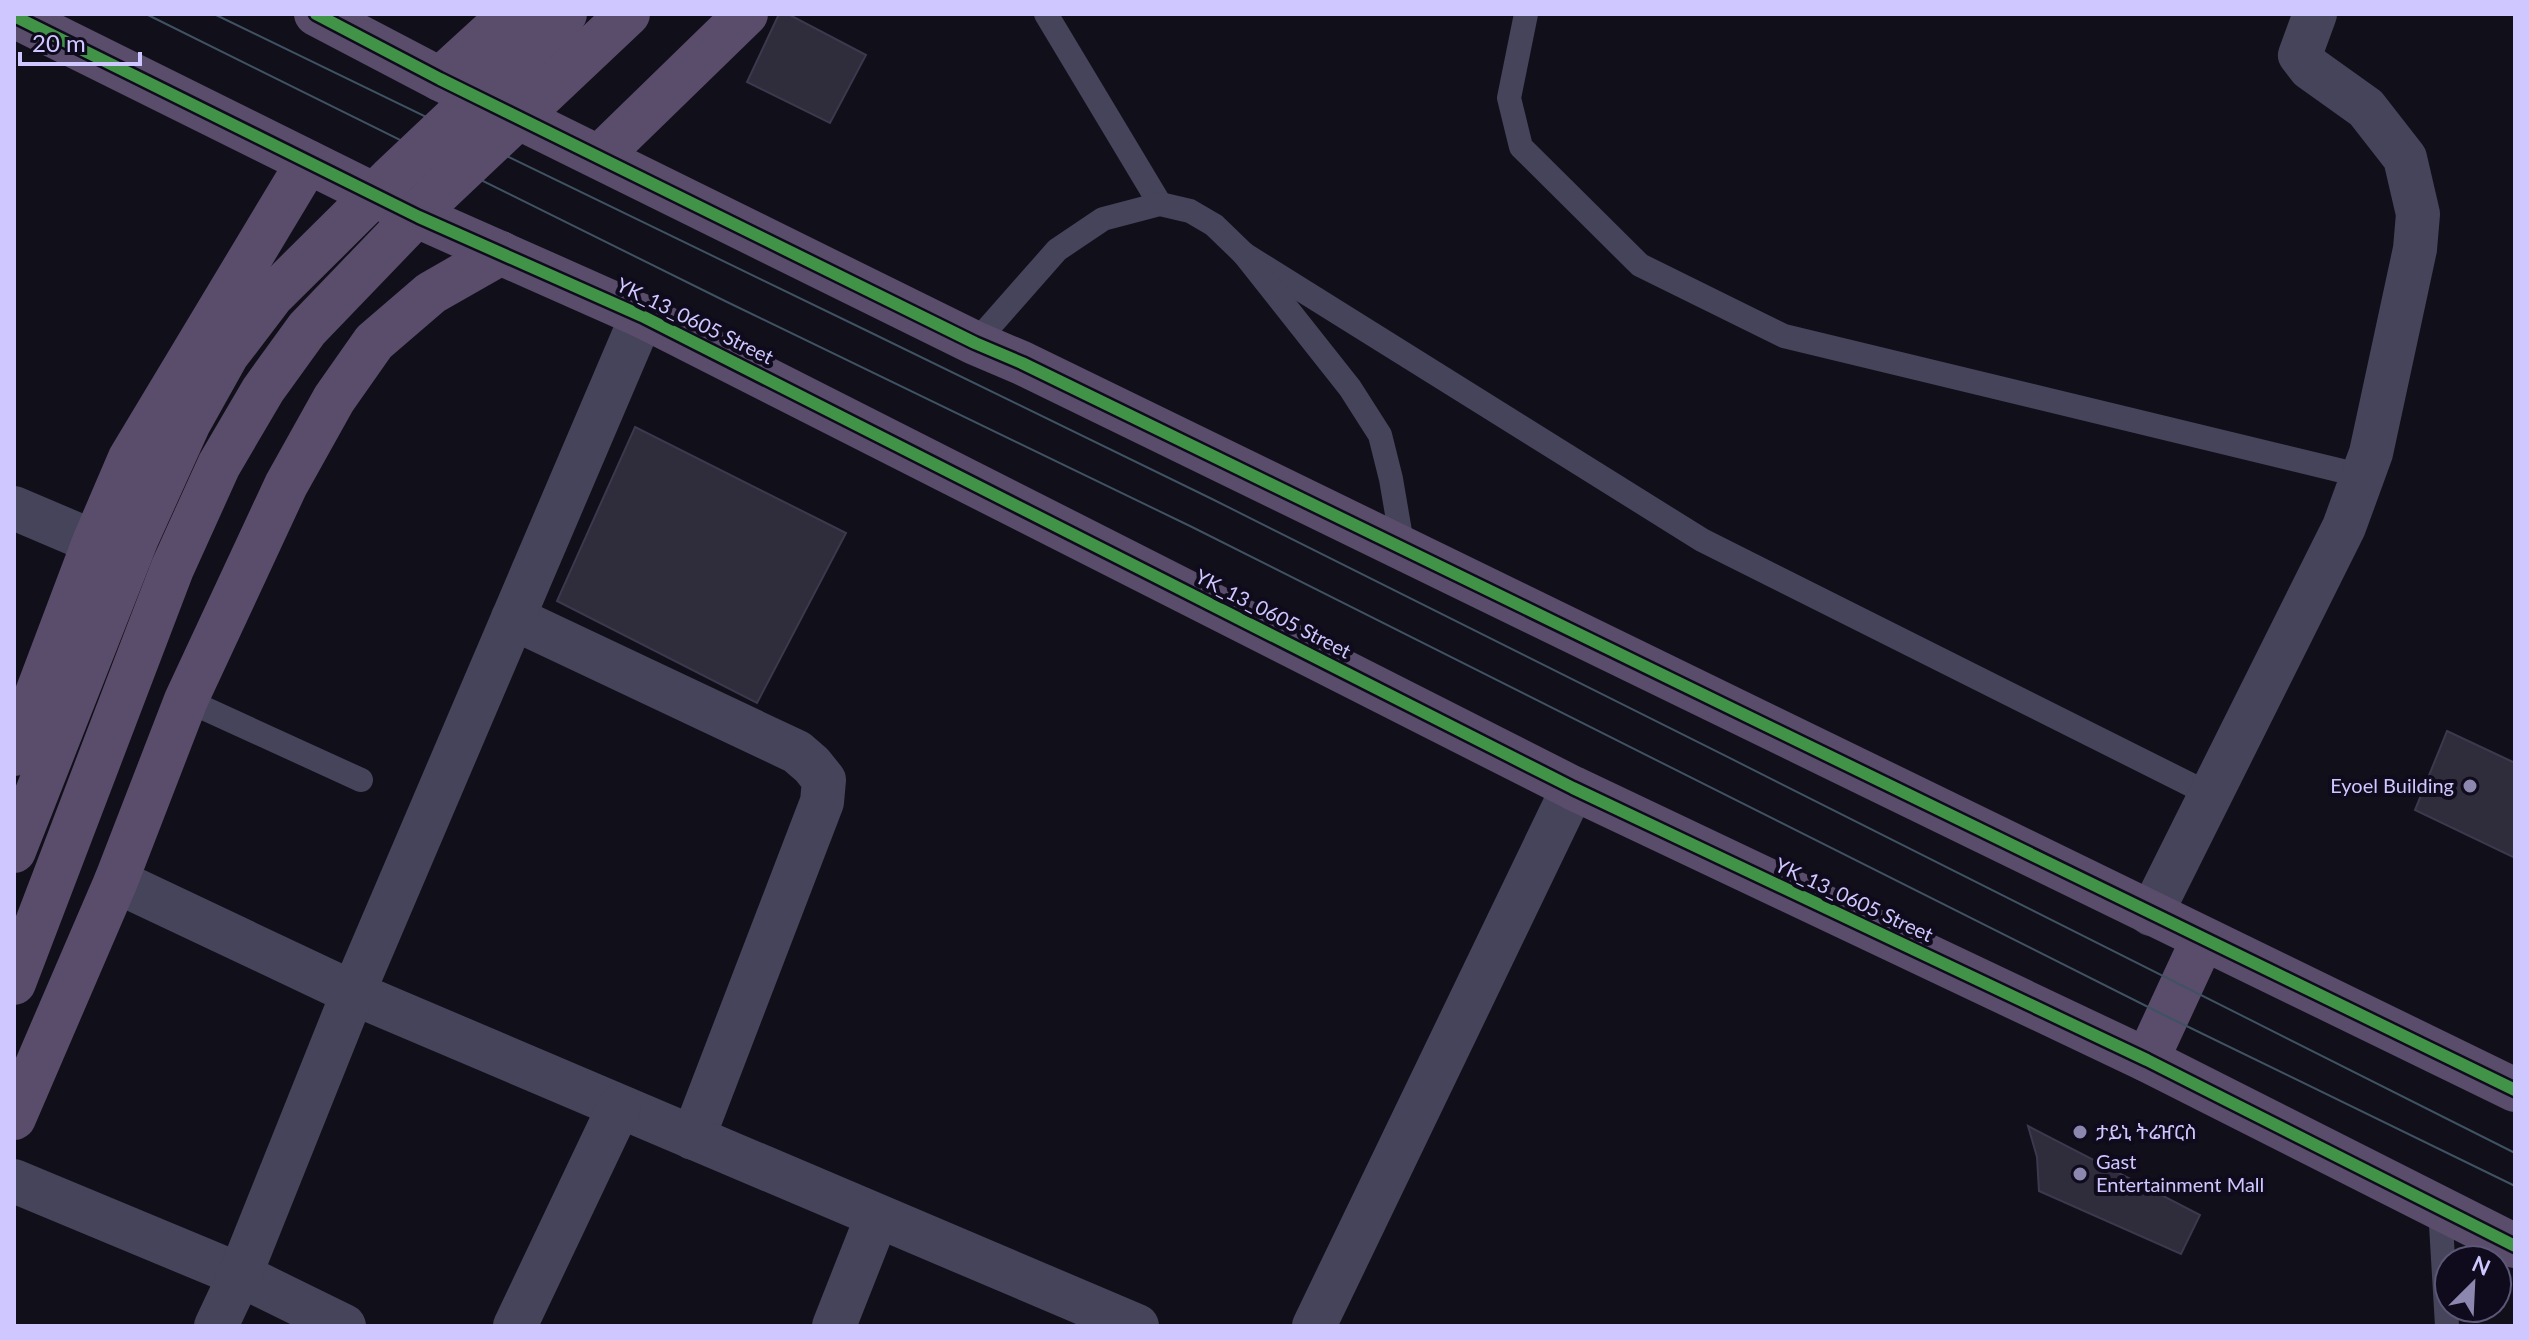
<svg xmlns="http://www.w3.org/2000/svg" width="2529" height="1340" font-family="Lato,'Noto Sans Ethiopic',sans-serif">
	<rect width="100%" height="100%" fill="#110f19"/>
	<g fill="#2f2c3c" stroke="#3c394e" stroke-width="2">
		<polygon points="779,14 788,14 866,55 830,123 747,82"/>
		<polygon points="635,427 846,533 757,703 557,601"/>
		<polygon points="2447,731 2515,763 2515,858 2415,810"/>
		<polygon points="2028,1126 2200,1215 2181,1254 2039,1191 2037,1157"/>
	</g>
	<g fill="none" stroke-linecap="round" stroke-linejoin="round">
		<g stroke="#45445a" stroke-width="24">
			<polyline points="1046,14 1160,204"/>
			<polyline points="1526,14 1509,98 1521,147 1640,265 1784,336 2363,476"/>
			<polyline points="1244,254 1702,540 2211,795"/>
			<polyline points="975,343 1057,250 1103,219 1160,204 1190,211 1214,225 1244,254 1350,388 1380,435 1391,479 1403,549"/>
			<polyline points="186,700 361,780"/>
			<polyline points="2440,1208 2447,1326"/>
		</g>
		<g stroke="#45445a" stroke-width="44">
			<polyline points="14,508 94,542"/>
			<polyline points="513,618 797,752 812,765 824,780 822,802 693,1138"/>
			<polyline points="116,881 353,993 1137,1326"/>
			<polyline points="2151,914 2344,527 2371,453 2415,249 2418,214 2405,158 2366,108 2310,68 2300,55 2315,14"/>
			<polyline points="14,1181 240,1275 344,1326"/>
			<polyline points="216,1326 240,1275 353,993 642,316"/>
			<polyline points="515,1326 619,1107"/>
			<polyline points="834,1326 877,1217"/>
			<polyline points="1314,1326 1573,788"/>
		</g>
		<g stroke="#5a4d6c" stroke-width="44">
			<polyline points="316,14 440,79 975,343 1022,363 2515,1090"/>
			<polyline points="14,16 419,217 642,316 1573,788 2147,1060 2515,1246"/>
			<polyline points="440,79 511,14"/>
			<polyline points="599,157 746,14"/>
			<polyline points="14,754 94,542 130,458 308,162"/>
			<polyline points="2147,1060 2203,939"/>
			<polyline points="14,1118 116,881 186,700 286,485 334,399 374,342 431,293 501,253"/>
		</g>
		<g stroke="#3f5263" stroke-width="2">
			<polyline points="146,14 725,301 1192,527 2168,1017 2515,1186"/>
			<path d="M214,14C546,176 880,336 1212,499C1648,714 2079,937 2515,1153"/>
		</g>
		<g stroke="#5a4d6c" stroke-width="44">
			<polyline points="14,851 137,538 189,423 227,355 272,296 390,179 565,14"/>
			<polyline points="14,983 172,569 219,465 263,390 307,329 433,198 628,14"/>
		</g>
		<defs>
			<g id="cycleway">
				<polyline points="316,14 440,79 975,343 1022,363 2515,1090"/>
				<polyline points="14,16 419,217 642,316 1573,788 2147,1060 2515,1246"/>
			</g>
		</defs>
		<use href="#cycleway" stroke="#0f0b1d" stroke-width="17"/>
		<use href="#cycleway" stroke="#419447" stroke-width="12"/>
	</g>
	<g fill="#8c87ae" stroke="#0f0b1d" stroke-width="3">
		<circle cx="2470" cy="786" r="8"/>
		<circle cx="2080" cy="1132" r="8"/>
		<circle cx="2080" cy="1174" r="8"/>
	</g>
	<g text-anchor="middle" stroke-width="8" stroke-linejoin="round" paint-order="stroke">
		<g font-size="20" fill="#cfc7ff" stroke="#0f0b1d">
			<text transform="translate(695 321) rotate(26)" y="7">YK_13_0605 Street</text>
			<text transform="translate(1273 614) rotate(27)" y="7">YK_13_0605 Street</text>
			<text transform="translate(1854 900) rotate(25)" y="7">YK_13_0605 Street</text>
		</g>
		<g font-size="20" fill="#cfc7ff" stroke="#0f0b1d" text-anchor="start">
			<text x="2454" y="793" text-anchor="end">Eyoel Building</text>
			<text x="2096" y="1139">ታይኒ ትሬዠርስ</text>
			<text x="2096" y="1169">Gast<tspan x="2096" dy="23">Entertainment Mall</tspan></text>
		</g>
	</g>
	<rect width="2529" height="1340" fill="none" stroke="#cfc7ff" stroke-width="32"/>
	<g transform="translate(2473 1284) rotate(24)"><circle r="38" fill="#0f0b1d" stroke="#5c5677" stroke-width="2"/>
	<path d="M0-6L14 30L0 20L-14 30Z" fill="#8c87ae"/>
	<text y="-12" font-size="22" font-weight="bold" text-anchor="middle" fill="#cfc7ff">N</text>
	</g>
	<path d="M20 52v12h120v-12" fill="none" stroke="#cfc7ff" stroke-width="4"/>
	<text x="32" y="52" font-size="24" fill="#cfc7ff" stroke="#0f0b1d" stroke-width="6" paint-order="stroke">20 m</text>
</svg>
